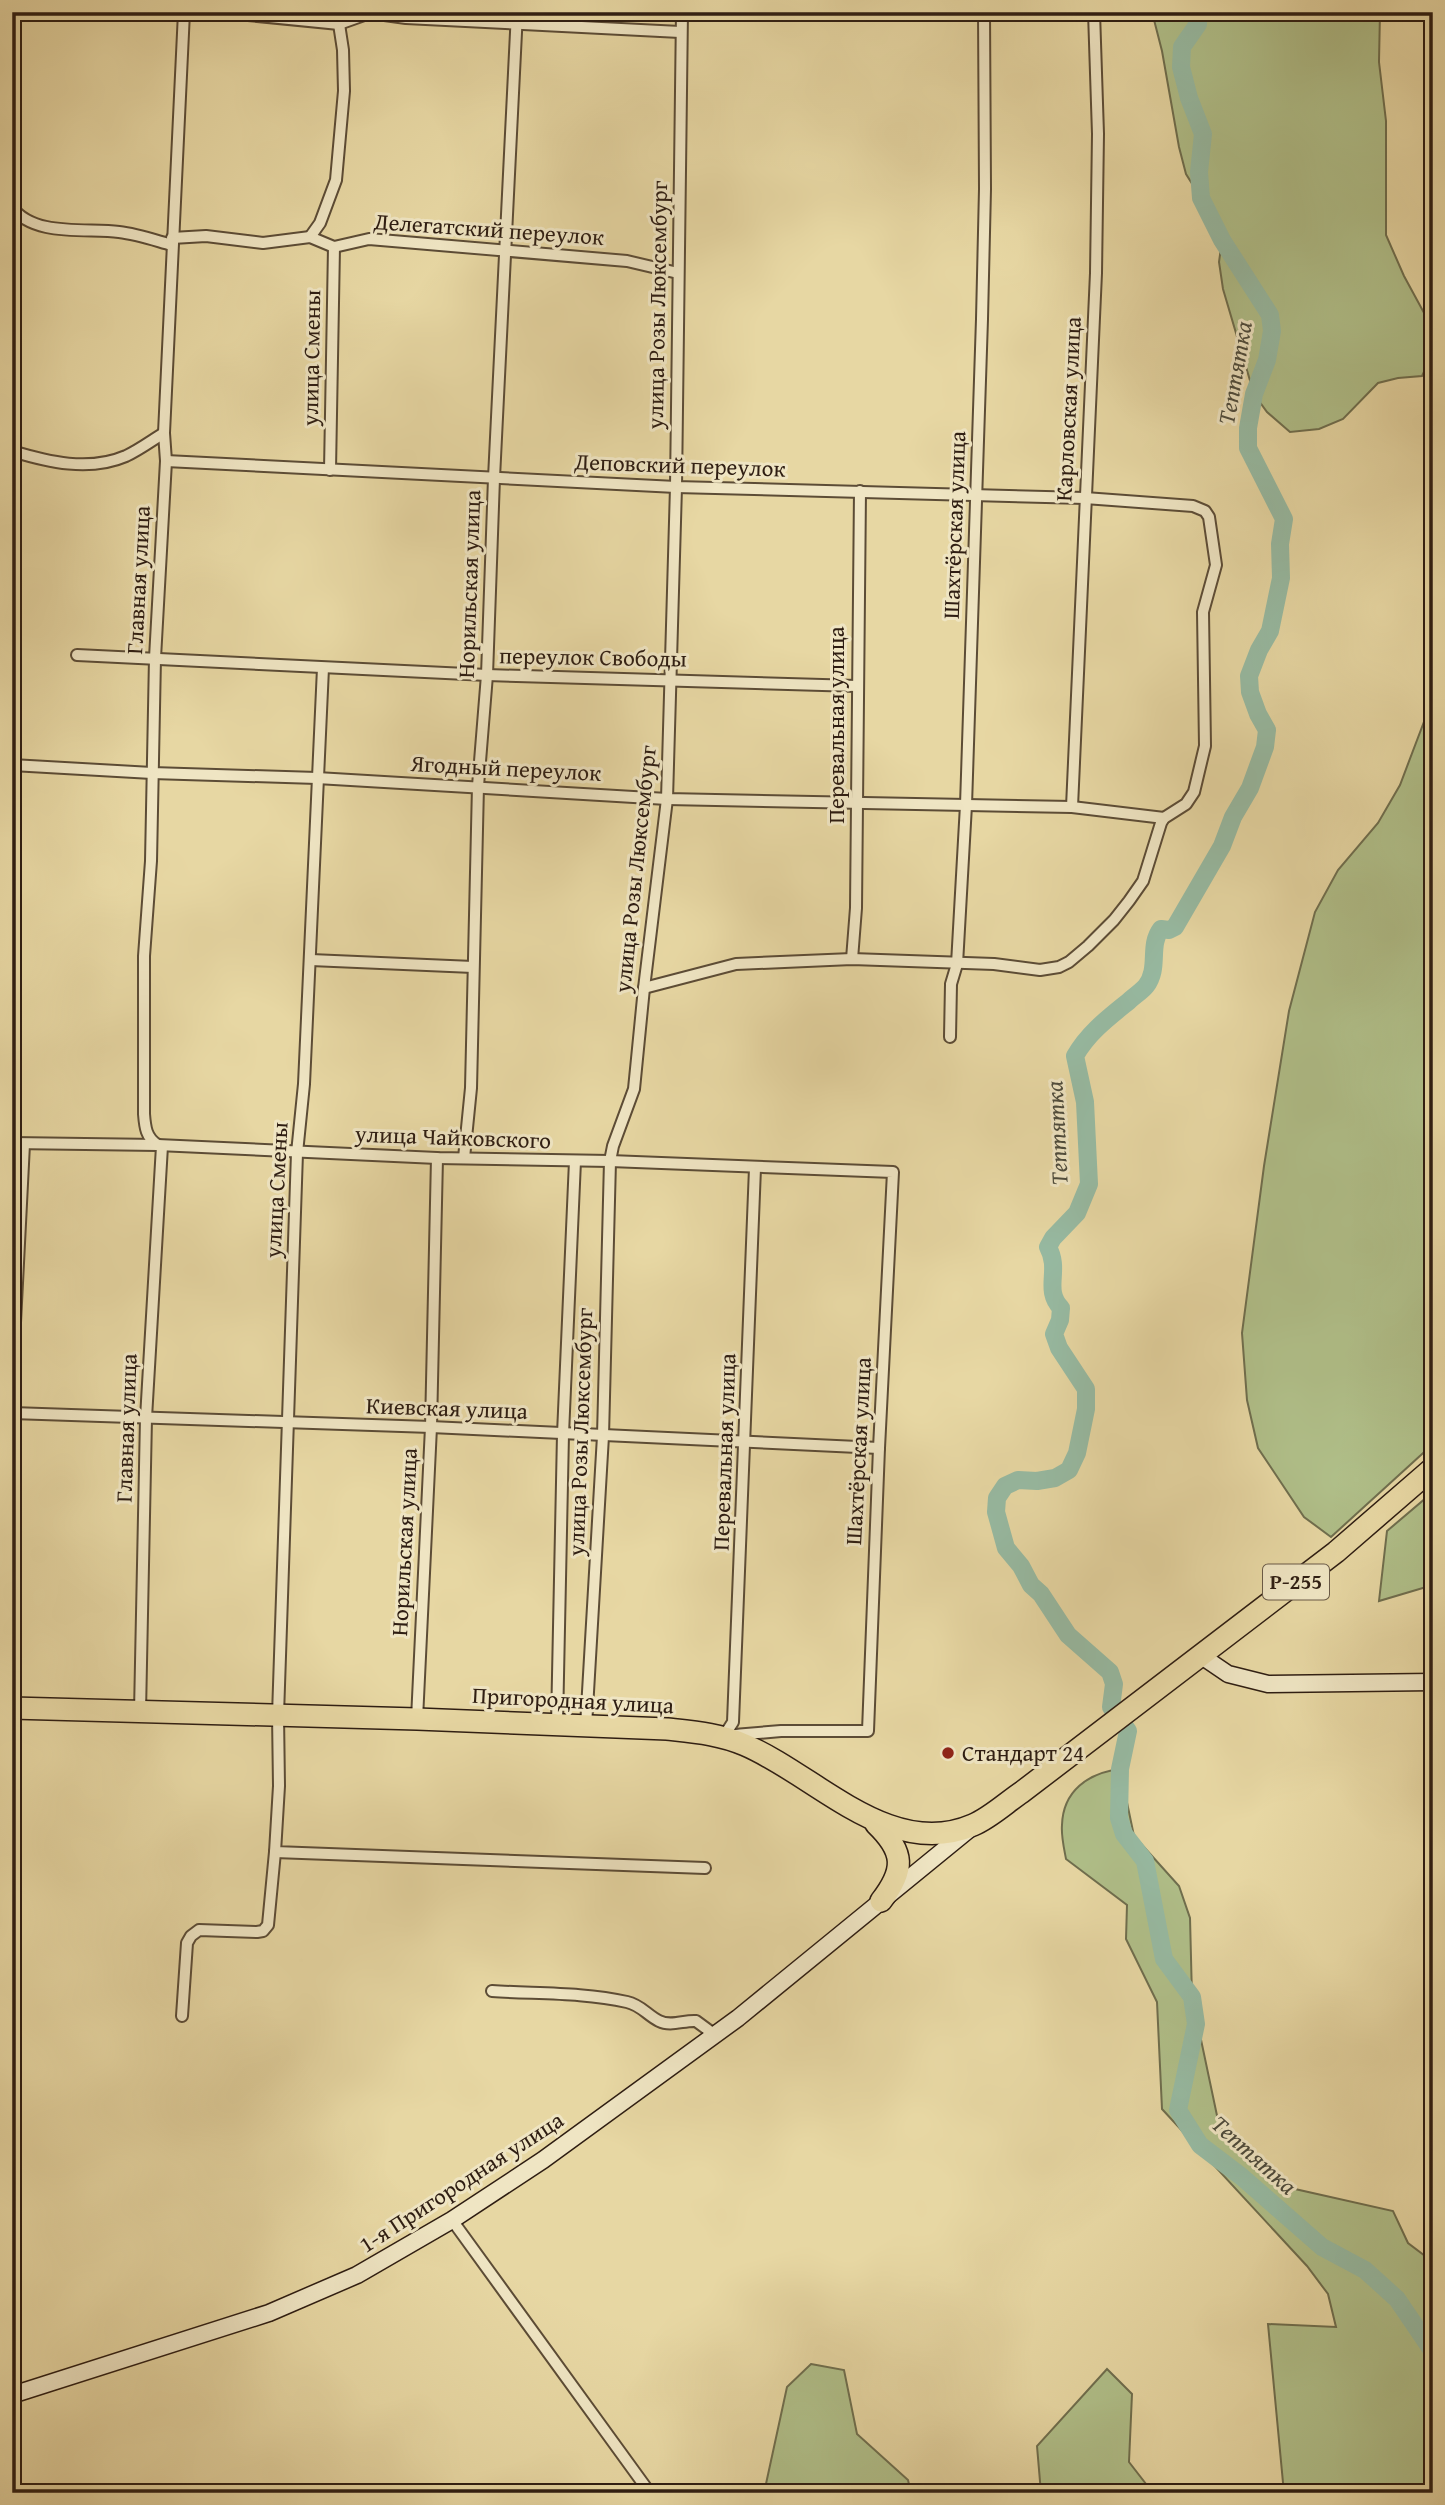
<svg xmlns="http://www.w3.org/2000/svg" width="1445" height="2505" font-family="'Gentium Book Plus',serif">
	<rect width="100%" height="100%" fill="#e7d7a3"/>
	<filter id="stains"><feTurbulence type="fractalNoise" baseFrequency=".00286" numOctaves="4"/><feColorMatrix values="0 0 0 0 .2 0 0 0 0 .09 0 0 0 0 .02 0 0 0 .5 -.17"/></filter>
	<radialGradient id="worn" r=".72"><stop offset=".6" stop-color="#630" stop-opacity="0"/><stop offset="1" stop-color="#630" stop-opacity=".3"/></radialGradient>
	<g fill="#b0bf89" stroke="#6f6e4e" stroke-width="2">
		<polygon points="1152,12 1380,12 1379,62 1386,121 1386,235 1404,276 1429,322 1433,353 1422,376 1398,378 1378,383 1343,419 1319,429 1290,432 1267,412 1254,394 1223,289 1219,262 1222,240 1208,220 1201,198 1186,174 1179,147 1162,51"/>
		<polygon points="1433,698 1433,1444 1331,1537 1304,1517 1258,1448 1247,1400 1242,1333 1264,1166 1289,1011 1315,912 1338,870 1378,823 1400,785"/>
		<polygon points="1433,1492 1433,1585 1379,1601 1387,1531"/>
		<path d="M1120,1769L1134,1836L1179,1886L1190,1918L1192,1997L1219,2125L1239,2152L1295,2189L1393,2211L1408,2243L1433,2262V2384H1428L1425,2399L1433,2406V2493H1284L1268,2324L1336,2327L1328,2294L1307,2266L1162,2109L1157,2002L1126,1939L1127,1905L1066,1859C1064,1848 1061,1836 1062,1825C1063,1791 1088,1773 1120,1769Z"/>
		<polygon points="811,2364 844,2370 857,2434 908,2480 911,2493 764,2493 787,2387"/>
		<polygon points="1107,2369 1132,2394 1129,2462 1153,2493 1041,2493 1037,2446"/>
	</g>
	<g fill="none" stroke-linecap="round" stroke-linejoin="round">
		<path stroke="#97baa2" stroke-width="18" d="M1198,12V24L1182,47L1181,67L1189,98L1203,134L1199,172L1201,198L1222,240L1270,315L1272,331L1267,360L1254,394L1248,428V448L1284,519L1280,544L1281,578L1270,631L1259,650L1249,676L1250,692L1258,714L1267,730L1265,747L1250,788L1233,817L1222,846L1175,927L1169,930L1161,929C1148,946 1160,968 1146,986C1141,992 1134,996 1129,1001C1108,1018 1088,1033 1075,1056L1085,1102L1089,1184L1077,1213L1053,1238L1048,1247C1061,1271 1043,1289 1061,1308L1060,1320L1054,1334L1059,1348L1086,1389V1409L1077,1453L1069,1470L1055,1478L1037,1481L1018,1480L1005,1486L997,1498L996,1512L1006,1548L1021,1566L1031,1585L1041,1594L1068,1635L1110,1672L1114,1684L1111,1707L1128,1731L1120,1769L1119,1818L1124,1834L1145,1861L1164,1959L1192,1997L1196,2024L1178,2110L1200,2145L1242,2177L1322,2247L1365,2270L1397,2299L1433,2352"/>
		<defs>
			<g id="street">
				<polyline points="144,12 248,15 339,24 370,13 406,18 680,32"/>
				<polyline points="12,36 14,12"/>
				<path d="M12,207C33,237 87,228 119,232C137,234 154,240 172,245"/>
				<polyline points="310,237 320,223 336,180 344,91 343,50 339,24"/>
				<polyline points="172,238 206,236 263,243 310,237 334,247 369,239 627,261 678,273"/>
				<path d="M12,451C48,462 89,472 126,456C139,450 151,441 164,433"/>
				<polyline points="166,461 676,487 1085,498 1193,506 1205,511 1209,517 1216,565 1203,612 1205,746 1194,792 1186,804 1164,818 1161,823 1143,881 1129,901 1114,920 1088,946 1069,962 1059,967 1040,970 994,964 852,959 736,964 644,988"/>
				<polyline points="330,470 334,247"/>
				<polyline points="77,655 487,675 857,686"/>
				<polyline points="323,668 304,1084 297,1153 278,1715 279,1786 275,1852 705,1868"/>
				<polyline points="12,765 152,773 317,778 667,799 1072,807 1164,818"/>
				<polyline points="1072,807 1096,273 1098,134 1094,12"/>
				<polyline points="852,959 856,908 860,491"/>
				<polyline points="311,960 473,967"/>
				<polyline points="950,1037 951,984 957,964 966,805 982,319 985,189 984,12"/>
				<polyline points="12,1143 158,1145 437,1158 610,1161 893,1172 879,1448 868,1731 781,1731 734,1735"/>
				<path d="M158,1145C146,1138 145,1127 144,1114V956L151,861L155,658L166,461L164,433L184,12"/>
				<polyline points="464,1158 471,1088 478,786 487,675 494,478 517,12"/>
				<polyline points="12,1382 24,1144"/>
				<polyline points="12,1413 431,1427 879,1448"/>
				<polyline points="140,1712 146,1418 162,1146"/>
				<polyline points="417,1719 431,1427 437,1158"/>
				<polyline points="557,1724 563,1434 575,1161"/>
				<polyline points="586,1726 603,1436 610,1161 613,1146 634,1089 644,988 667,799 676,487 682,12"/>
				<polyline points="724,1736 733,1722 755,1168"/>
				<path d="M492,1991C536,1994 583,1992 627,2002C641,2005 647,2015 659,2021C671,2027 684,2020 696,2021L715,2035"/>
				<polyline points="182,2016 187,1943 191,1936 199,1930 257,1932 263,1931 268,1925 275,1852"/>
				<polyline points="452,2220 650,2493"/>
			</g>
			<g id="secondary">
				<polyline points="1200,1655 1228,1674 1268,1684 1433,1682"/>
				<polyline points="12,2395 269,2313 357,2275 452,2220 543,2160 738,2018 972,1827"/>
			</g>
			<g id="highway">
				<path d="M12,1708L417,1719L667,1729C694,1732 720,1734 745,1745C816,1775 890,1861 973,1825C990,1818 1007,1802 1022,1792L1336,1552L1433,1468"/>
				<path d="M876,1824C905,1852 905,1870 881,1901"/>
			</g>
		</defs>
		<use href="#street" stroke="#5c4c36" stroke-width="14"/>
		<use href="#secondary" stroke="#2e1d12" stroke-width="19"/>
		<use href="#highway" stroke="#2e1d12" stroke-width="24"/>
		<use href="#street" stroke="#efe5c3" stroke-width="10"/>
		<use href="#secondary" stroke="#efe5c3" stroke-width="16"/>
		<use href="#highway" stroke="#e7d7a3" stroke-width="21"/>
	</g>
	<circle fill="#8f2418" stroke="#efe5c3" stroke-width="2.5" cx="948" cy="1753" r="7"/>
	<g text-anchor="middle" stroke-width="6" stroke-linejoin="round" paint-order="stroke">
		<rect fill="#efe5c3" stroke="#685947" stroke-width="2" x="1263" y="1564.5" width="66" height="35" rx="5"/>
		<g font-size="21" font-weight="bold" fill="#2e1d12">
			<text x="1296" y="1589">Р-255</text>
		</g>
		<g font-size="23" fill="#2e1d12" stroke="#efe5c3">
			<text transform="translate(489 229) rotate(4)" y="8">Делегатский переулок</text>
			<text transform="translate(657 305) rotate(-89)" y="8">улица Розы Люксембург</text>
			<text transform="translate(311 358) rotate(-89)" y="8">улица Смены</text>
			<text transform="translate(1068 409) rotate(-87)" y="8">Карловская улица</text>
			<text transform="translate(680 465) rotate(2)" y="8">Деповский переулок</text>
			<text transform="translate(954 525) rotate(-88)" y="8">Шахтёрская улица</text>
			<text transform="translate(138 580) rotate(-87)" y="8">Главная улица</text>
			<text transform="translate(469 584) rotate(-88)" y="8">Норильская улица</text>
			<text transform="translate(593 657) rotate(1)" y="8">переулок Свободы</text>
			<text transform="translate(836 725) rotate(-90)" y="8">Перевальная улица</text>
			<text transform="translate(506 768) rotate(3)" y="8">Ягодный переулок</text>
			<text transform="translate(635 869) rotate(-84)" y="8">улица Розы Люксембург</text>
			<text transform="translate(453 1137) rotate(2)" y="8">улица Чайковского</text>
			<text transform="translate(276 1190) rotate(-87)" y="8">улица Смены</text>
			<text transform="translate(447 1408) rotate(2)" y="8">Киевская улица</text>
			<text transform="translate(126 1428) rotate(-88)" y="8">Главная улица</text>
			<text transform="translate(580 1432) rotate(-88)" y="8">улица Розы Люксембург</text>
			<text transform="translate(858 1451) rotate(-87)" y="8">Шахтёрская улица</text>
			<text transform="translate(724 1452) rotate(-88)" y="8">Перевальная улица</text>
			<text transform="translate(404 1542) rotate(-87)" y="8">Норильская улица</text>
			<text transform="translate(573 1700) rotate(3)" y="8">Пригородная улица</text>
			<text transform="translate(461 2182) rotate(-33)" y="8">1-я Пригородная улица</text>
		</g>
		<g font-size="23" fill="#2e1d12" stroke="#efe5c3" text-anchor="start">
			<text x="962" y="1761">Стандарт 24</text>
		</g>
		<g font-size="24" font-style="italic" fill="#4e4c3d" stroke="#efe5c3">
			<text transform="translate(1235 373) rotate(-80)" y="8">Тептятка</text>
			<text transform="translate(1057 1133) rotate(-93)" y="8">Тептятка</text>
			<text transform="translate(1254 2155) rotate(42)" y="8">Тептятка</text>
		</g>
	</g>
	<rect width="1445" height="2505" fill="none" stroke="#e7d7a3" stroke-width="42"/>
	<rect x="14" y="14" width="1417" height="2477" fill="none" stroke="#2e1d12" stroke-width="3.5"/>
	<rect x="21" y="21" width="1403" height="2463" fill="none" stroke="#2e1d12" stroke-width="2"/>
	<rect width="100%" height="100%" filter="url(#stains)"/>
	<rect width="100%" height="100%" fill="url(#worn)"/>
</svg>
